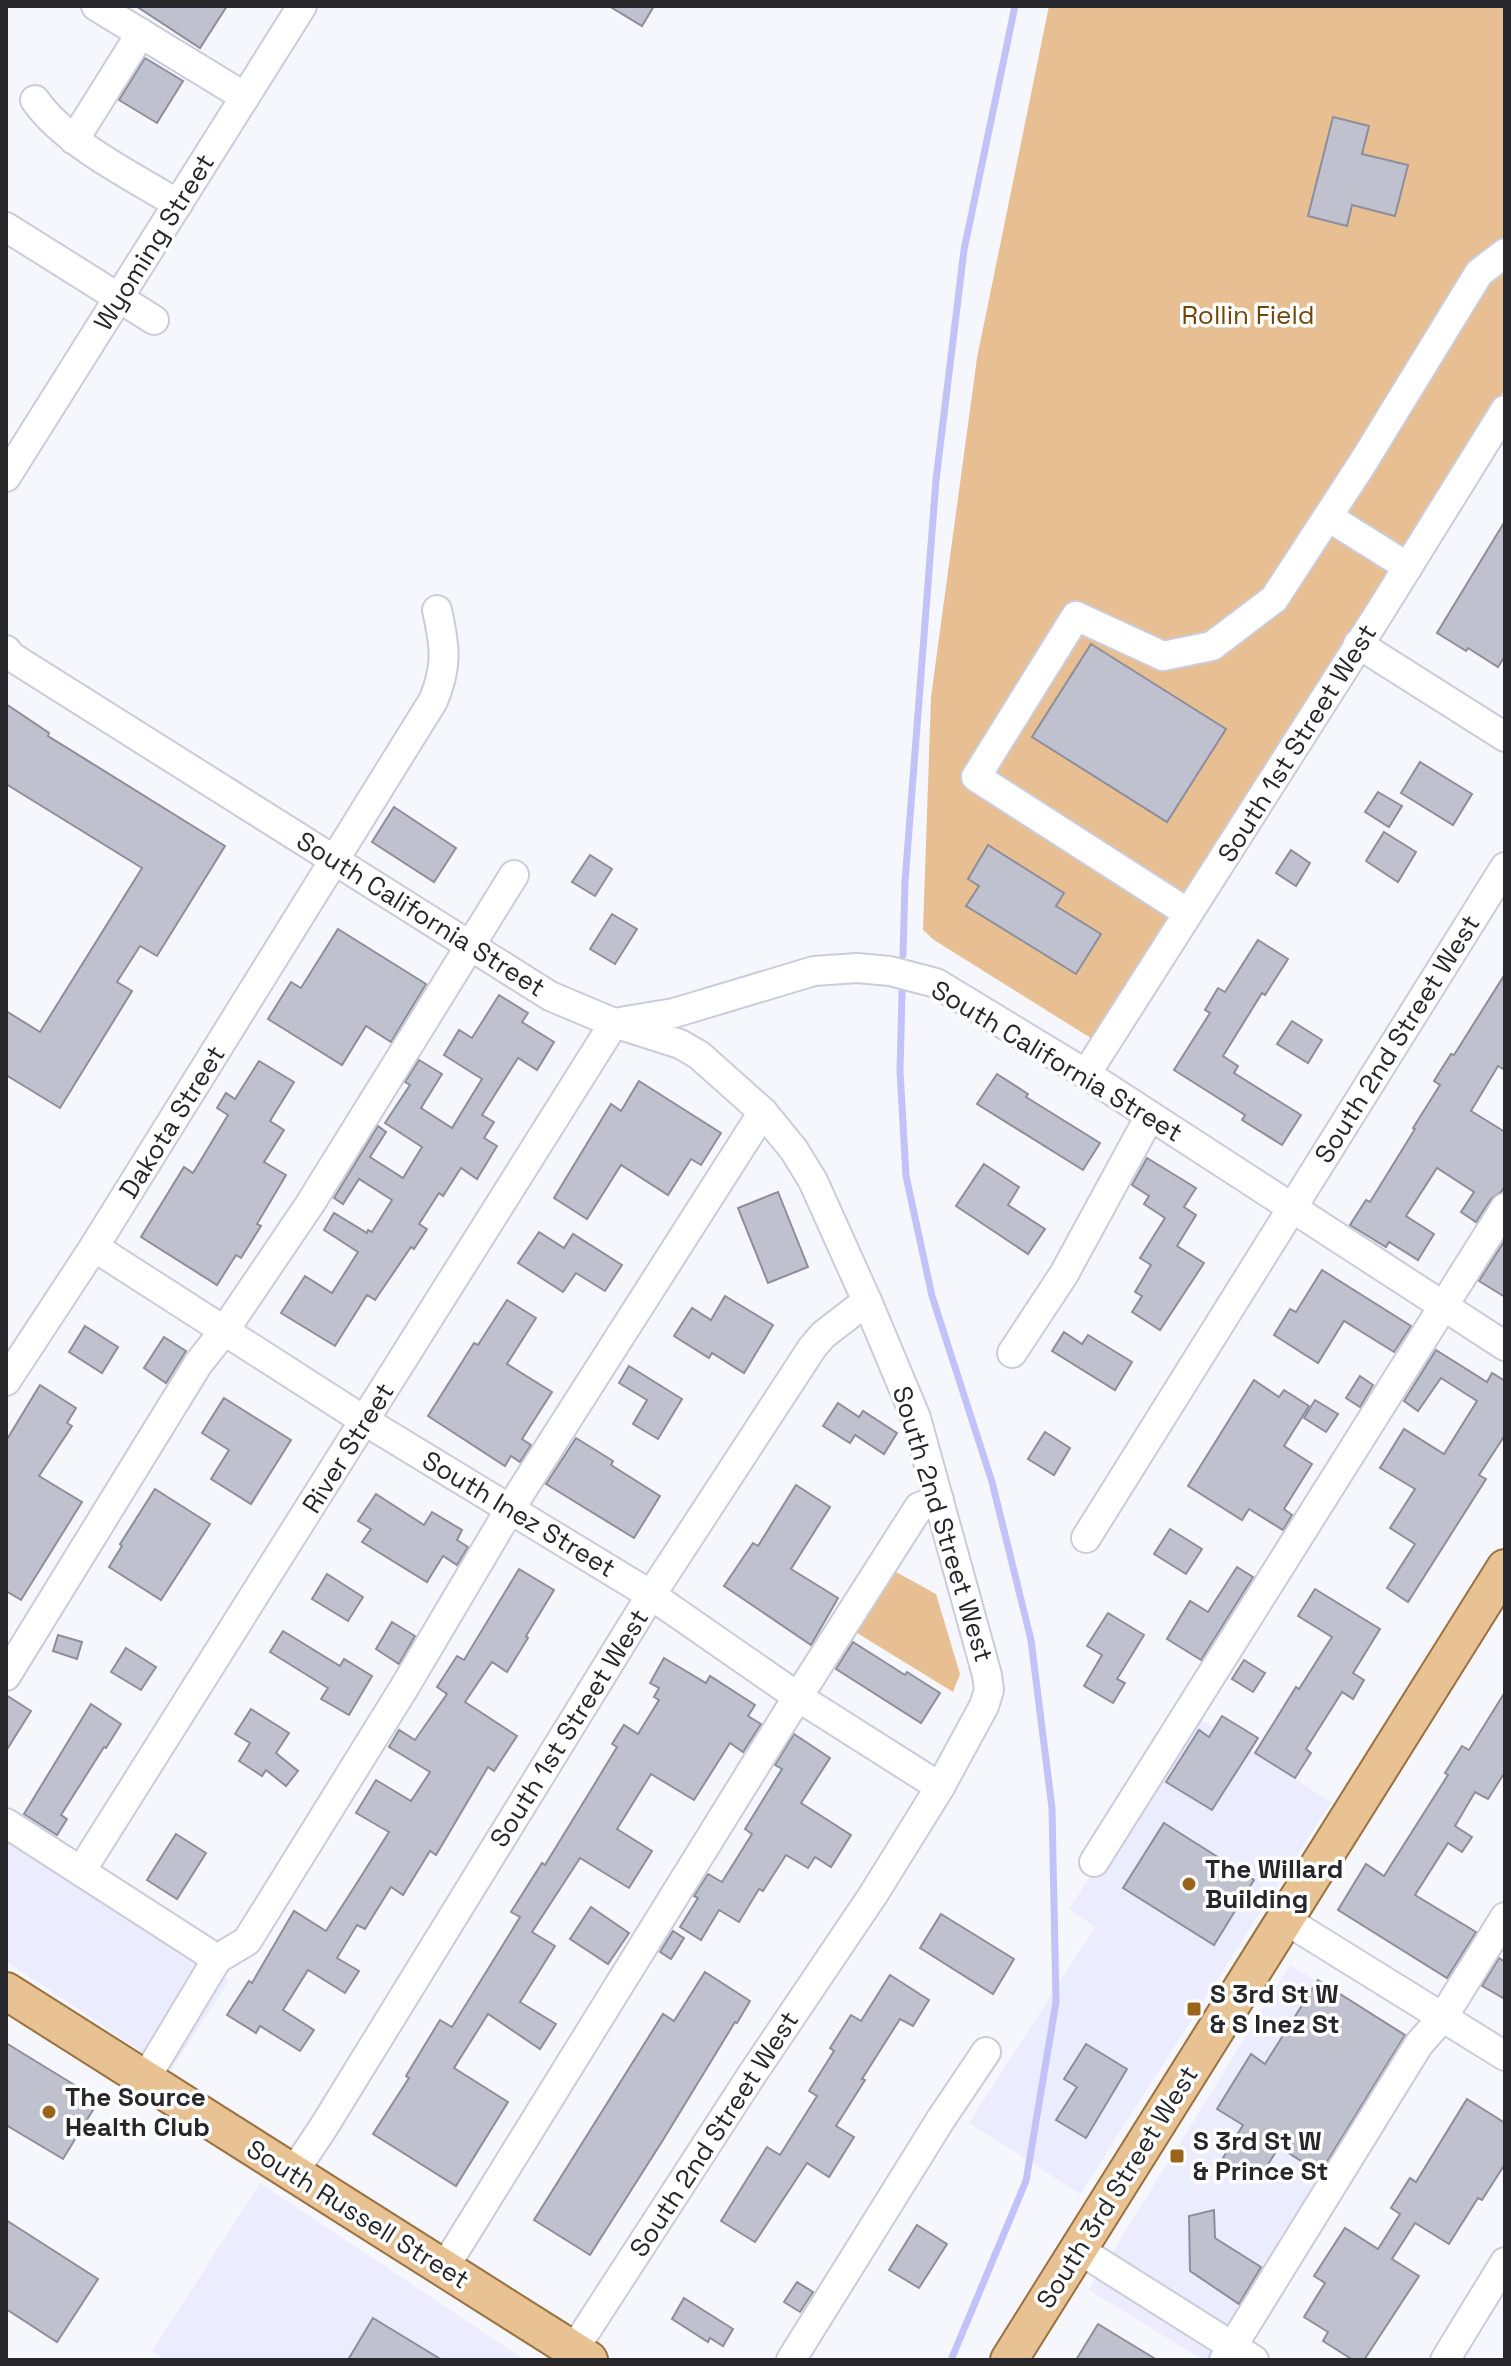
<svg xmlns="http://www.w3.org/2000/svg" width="1511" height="2366" font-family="'Space Grotesk',sans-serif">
	<rect width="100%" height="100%" fill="#f6f7fd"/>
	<g fill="#ebecfd">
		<polygon points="1194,1715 1331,1802 1080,2194 969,2123 1095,1927 1069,1909"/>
		<polygon points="6,1842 229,1980 171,2071 6,1961"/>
		<polygon points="1290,1965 1419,2044 1223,2360 1203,2360 1089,2290"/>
		<polygon points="260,2183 525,2360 166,2360 152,2351"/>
	</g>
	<g fill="#e7bf93">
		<polygon points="1049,6 1505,6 1505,389 1094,1040 934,940 923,930 931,697 977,358"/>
		<polygon points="887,1567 936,1594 960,1674 953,1692 849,1628"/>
	</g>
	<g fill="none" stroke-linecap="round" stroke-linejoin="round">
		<g stroke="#c1c3f8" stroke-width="7">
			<polyline points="903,955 905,882 936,480 964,250 1015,6"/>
			<polyline points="902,993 900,1071 906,1176 932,1296 992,1482 1031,1640 1052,1808 1056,2002 1026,2181 951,2360"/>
		</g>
	</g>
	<g fill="#c0c1ce" stroke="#8d8e9b" stroke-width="2">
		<polygon points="136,6 227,6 200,48"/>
		<polygon points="609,6 654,6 642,26"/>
		<polygon points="145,58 183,81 157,123 119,100"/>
		<polygon points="1333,117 1369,126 1362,154 1408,165 1395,216 1352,205 1347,226 1308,216"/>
		<polygon points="1505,521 1505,656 1498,667 1468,648 1466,651 1437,633"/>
		<polygon points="1091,644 1226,729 1167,822 1032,737"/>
		<polygon points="6,704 49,733 48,736 225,846 157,956 140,946 117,982 132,991 60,1108 6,1075 6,1011 40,1032 142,868 6,784"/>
		<polygon points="1420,762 1472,794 1453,825 1401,793"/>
		<polygon points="1378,792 1402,806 1389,827 1365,812"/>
		<polygon points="394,807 456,848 434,882 372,842"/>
		<polygon points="1384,832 1416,852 1398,882 1366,861"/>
		<polygon points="988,845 1064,893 1056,906 1101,934 1076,974 966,906 979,886 968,879"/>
		<polygon points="1291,850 1310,863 1296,886 1276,873"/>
		<polygon points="590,855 612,869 595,896 572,882"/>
		<polygon points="612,914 637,929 615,964 590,949"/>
		<polygon points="338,929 426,984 391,1042 366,1026 342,1065 268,1019 291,982 301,988"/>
		<polygon points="1258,940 1288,959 1265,995 1262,993 1223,1056 1238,1066 1234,1073 1301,1115 1282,1145 1242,1120 1245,1115 1174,1070 1210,1013 1205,1010 1218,988 1225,992"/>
		<polygon points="1505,974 1505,1070 1498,1066 1471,1111 1505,1132 1505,1186 1501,1192 1491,1199 1476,1222 1461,1212 1474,1192 1437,1168 1406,1216 1434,1234 1418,1260 1389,1242 1386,1247 1350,1225 1366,1200 1370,1202 1415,1129 1413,1128 1440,1085 1434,1081 1451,1054 1454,1055"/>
		<polygon points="499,995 528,1013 522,1022 554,1042 537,1070 518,1058 482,1115 494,1122 484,1138 497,1146 477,1179 461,1168 443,1196 439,1193 419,1224 427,1229 414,1249 411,1247 375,1300 367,1295 335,1346 281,1313 305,1276 332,1293 358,1252 324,1230 334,1213 367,1233 368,1230 372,1232 392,1200 359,1179 343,1204 334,1198 378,1126 386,1132 370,1157 403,1178 422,1147 385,1123 410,1085 405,1082 419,1060 442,1074 421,1108 452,1128 482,1079 444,1055 459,1030 472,1038"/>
		<polygon points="1292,1021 1322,1040 1308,1063 1277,1044"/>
		<polygon points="259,1061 294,1082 270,1121 284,1130 264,1162 286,1175 257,1224 261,1226 241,1258 236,1255 217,1285 141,1237 184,1167 193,1173 228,1115 217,1108 226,1093 235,1099"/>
		<polygon points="997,1074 1028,1094 1026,1097 1100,1143 1083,1170 977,1104"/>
		<polygon points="639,1081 721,1133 701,1165 691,1159 668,1195 621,1165 587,1219 554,1198 611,1104 621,1111"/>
		<polygon points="1147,1158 1196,1188 1184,1207 1196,1215 1177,1246 1204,1263 1160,1330 1132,1312 1142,1296 1135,1292 1151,1265 1140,1258 1165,1218 1144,1204 1149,1196 1132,1185"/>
		<polygon points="984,1164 1019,1187 1008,1205 1045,1229 1028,1254 956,1206"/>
		<polygon points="778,1192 808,1267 768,1283 738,1208"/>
		<polygon points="539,1232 564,1248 573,1234 622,1265 605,1291 576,1273 563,1292 518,1263"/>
		<polygon points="1505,1240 1505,1297 1479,1281"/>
		<polygon points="1322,1270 1411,1326 1394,1352 1344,1321 1318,1363 1274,1335 1290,1309 1296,1312"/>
		<polygon points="725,1296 773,1325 744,1373 712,1353 709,1358 674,1336 692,1308 711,1320"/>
		<polygon points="507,1300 536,1318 507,1364 552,1392 522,1439 531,1445 520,1462 511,1456 505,1466 428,1416 474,1343 478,1345"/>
		<polygon points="85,1326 118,1347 102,1373 69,1352"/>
		<polygon points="1064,1332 1082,1344 1088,1335 1132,1362 1115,1390 1052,1351"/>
		<polygon points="164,1337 186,1351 166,1383 144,1368"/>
		<polygon points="1436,1350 1487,1382 1492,1373 1505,1381 1505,1435 1479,1475 1486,1479 1408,1602 1387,1588 1415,1544 1390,1528 1415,1489 1380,1468 1404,1429 1444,1454 1477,1401 1441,1378 1418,1411 1404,1401"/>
		<polygon points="629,1366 682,1399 658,1439 633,1424 647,1400 619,1383"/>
		<polygon points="1360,1376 1373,1385 1360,1407 1346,1398"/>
		<polygon points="1254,1380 1279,1397 1284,1390 1309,1406 1284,1446 1312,1464 1284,1509 1292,1515 1283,1530 1249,1509 1242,1520 1188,1486"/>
		<polygon points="40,1385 76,1408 67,1423 72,1426 39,1476 82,1502 21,1600 6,1591 6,1441"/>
		<polygon points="224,1398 291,1440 251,1504 211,1479 229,1450 202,1433"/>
		<polygon points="1315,1400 1338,1414 1326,1432 1304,1418"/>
		<polygon points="838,1403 859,1417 863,1411 897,1433 884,1454 855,1435 850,1443 823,1426"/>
		<polygon points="1045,1432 1070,1448 1054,1475 1028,1459"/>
		<polygon points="576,1438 613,1461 611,1465 660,1496 634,1538 546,1484"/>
		<polygon points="796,1485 830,1507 791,1569 838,1598 811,1645 724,1586 753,1543 758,1546"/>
		<polygon points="155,1489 210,1524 161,1600 109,1567 122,1546 120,1544"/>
		<polygon points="376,1494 424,1525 432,1512 462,1530 457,1540 468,1547 457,1565 443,1556 427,1582 362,1542 371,1529 358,1521"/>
		<polygon points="1170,1529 1202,1549 1186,1574 1154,1554"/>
		<polygon points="1237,1567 1253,1577 1201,1660 1167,1639 1190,1601 1208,1612"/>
		<polygon points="519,1569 554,1590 526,1636 528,1638 507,1672 492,1662 465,1702 517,1736 494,1771 488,1767 436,1855 430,1851 403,1895 391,1887 365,1929 357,1925 337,1958 359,1971 345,1993 308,1970 283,2010 314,2030 300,2051 260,2026 256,2033 227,2015 249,1981 252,1983 294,1911 326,1931 355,1886 389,1832 356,1813 376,1780 411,1801 430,1772 389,1747 399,1730 415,1740 447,1694 437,1687 457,1656 464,1660"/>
		<polygon points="327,1574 363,1597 348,1621 312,1599"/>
		<polygon points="1315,1589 1380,1629 1353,1673 1364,1680 1353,1699 1342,1692 1306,1749 1311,1753 1295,1778 1255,1753 1296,1687 1299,1689 1332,1637 1298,1616"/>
		<polygon points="1108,1613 1144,1635 1117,1679 1125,1683 1113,1703 1084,1686 1102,1655 1087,1646"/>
		<polygon points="392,1622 415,1636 399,1664 376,1649"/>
		<polygon points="283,1631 340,1666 344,1659 372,1676 349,1715 321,1699 328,1688 270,1652"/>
		<polygon points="58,1635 82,1642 77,1659 53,1651"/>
		<polygon points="853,1642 905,1675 907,1672 940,1693 921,1723 836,1669"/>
		<polygon points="126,1648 156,1667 141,1690 111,1672"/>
		<polygon points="664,1658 706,1683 710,1676 755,1705 748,1716 761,1724 743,1752 730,1743 694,1800 651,1774 617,1829 652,1851 629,1888 580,1858 532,1932 555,1946 520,2002 556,2024 540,2049 488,2014 454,2068 508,2102 456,2186 373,2134 409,2078 406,2076 440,2020 452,2027 501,1948 520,1917 511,1912 542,1863 545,1865 591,1790 617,1747 612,1744 624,1725 638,1734 659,1700 654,1697 659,1688 650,1683"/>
		<polygon points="1244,1660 1265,1673 1253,1692 1232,1679"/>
		<polygon points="1505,1692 1505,1772 1488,1799 1475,1792 1455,1826 1472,1837 1462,1852 1448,1843 1415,1895 1476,1932 1447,1978 1338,1910 1366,1864 1384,1876 1448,1775 1445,1773 1462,1746 1469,1750"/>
		<polygon points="6,1695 31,1711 6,1751"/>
		<polygon points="91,1704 121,1724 106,1748 104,1747 61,1815 67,1819 57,1835 24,1814"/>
		<polygon points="251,1709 289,1733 276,1753 298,1771 286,1786 266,1770 262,1776 239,1761 250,1743 235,1734"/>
		<polygon points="1222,1716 1258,1738 1212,1810 1166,1782 1199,1730 1209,1737"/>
		<polygon points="794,1734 830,1758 801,1803 851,1835 831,1867 815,1857 808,1868 786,1855 763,1891 759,1889 739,1922 719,1910 701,1940 680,1927 698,1898 694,1896 708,1874 722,1882 752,1834 745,1829 782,1769 775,1765"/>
		<polygon points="1164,1823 1254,1880 1214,1945 1123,1888"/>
		<polygon points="176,1834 206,1853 177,1899 147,1880"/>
		<polygon points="591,1907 629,1933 608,1964 570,1939"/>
		<polygon points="941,1914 1014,1959 993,1994 920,1948"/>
		<polygon points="673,1931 684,1938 671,1959 660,1952"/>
		<polygon points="1499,1958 1505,1962 1505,1999 1482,1986"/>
		<polygon points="705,1972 750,2001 737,2023 735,2022 663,2140 590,2255 534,2220 663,2014 674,2021"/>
		<polygon points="890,1975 929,2000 913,2026 900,2019 862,2079 865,2080 836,2126 854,2137 829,2177 807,2163 755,2242 721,2221 767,2147 780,2155 817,2096 809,2091 834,2051 830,2048 851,2015 861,2021"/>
		<polygon points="1318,1980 1405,2035 1320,2173 1279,2147 1258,2180 1223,2158 1243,2125 1217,2109 1251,2054 1265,2064"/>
		<polygon points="6,2043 99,2100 63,2159 6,2125"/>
		<polygon points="1086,2044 1127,2069 1086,2138 1056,2120 1077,2087 1064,2079"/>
		<polygon points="1467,2099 1505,2123 1505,2164 1482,2200 1478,2198 1449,2244 1415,2223 1392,2259 1419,2276 1364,2360 1353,2360 1323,2341 1328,2332 1304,2317 1325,2283 1314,2276 1345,2228 1378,2249 1400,2214 1391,2208 1410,2178 1416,2182"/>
		<polygon points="1214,2210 1215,2238 1261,2267 1239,2304 1190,2271 1189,2216"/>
		<polygon points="6,2220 98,2279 57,2342 6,2309"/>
		<polygon points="917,2225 947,2244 919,2288 889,2270"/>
		<polygon points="797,2282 813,2292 800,2312 784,2302"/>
		<polygon points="684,2298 733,2329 723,2346 710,2338 708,2342 672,2319"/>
		<polygon points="373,2318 442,2360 348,2360"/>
		<polygon points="1098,2324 1157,2360 1076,2360"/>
	</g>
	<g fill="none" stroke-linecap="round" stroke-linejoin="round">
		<defs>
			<g id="minor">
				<polyline points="96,6 245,97"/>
				<path d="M35,100C66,144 132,176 178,204"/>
				<polyline points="74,140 141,33"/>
				<polyline points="6,227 154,320"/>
				<polyline points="6,477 302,6"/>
				<polyline points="1328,517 1408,567"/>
				<polyline points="1358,644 1505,737"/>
				<polyline points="6,650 12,657 550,996 614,1023 674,1013 814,971 857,968 890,971 936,983 1086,1074 1505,1346"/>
				<polyline points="1188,913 976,777 1076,616 1163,656 1212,646 1274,599 1362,464 1479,273 1505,253"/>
				<polyline points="1086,1074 1378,615 1505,410"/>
				<polyline points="94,1247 365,1421 651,1595 798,1697 940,1787"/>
				<polyline points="1012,1353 1064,1274 1150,1116"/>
				<path d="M6,1381L94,1247L433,701C448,666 445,646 437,610"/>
				<polyline points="1086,1538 1505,867"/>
				<polyline points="6,1676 198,1364 224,1331 310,1204 514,875"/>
				<polyline points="6,1823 217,1959 145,2079"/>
				<polyline points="1094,1862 1505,1208"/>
				<polyline points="81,1871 614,1023 680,1044 699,1055 763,1112 794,1150 813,1181 867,1301 916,1418 987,1675 989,1690 984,1706 940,1787 873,1895 751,2076 567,2360"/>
				<polyline points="1284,1919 1505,2056"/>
				<polyline points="217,1959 247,1941 404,1688 510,1509 763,1112"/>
				<polyline points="293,2173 323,2128 651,1595 812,1348 823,1335 867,1301"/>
				<polyline points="1078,2249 1254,2360"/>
				<polyline points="444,2268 787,1714 919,1507 939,1500"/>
				<polyline points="791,2360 941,2119 986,2052"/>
				<polyline points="1224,2360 1419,2044 1443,2017 1505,1917"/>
				<polyline points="1445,2360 1505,2262"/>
			</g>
			<g id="major">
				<polyline points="6,1991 589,2360"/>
				<polyline points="1009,2360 1505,1568"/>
			</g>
		</defs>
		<use href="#minor" stroke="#cbccda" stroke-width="32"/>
		<use href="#major" stroke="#9a7140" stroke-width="40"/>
		<use href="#minor" stroke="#fff" stroke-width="28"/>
		<use href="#major" stroke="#e8c293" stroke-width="36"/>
	</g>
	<g fill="#99641b" stroke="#fff" stroke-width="3">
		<circle cx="1189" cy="1884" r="8"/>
		<rect x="1186" y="2001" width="16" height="16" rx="4"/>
		<circle cx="49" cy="2112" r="8"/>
		<rect x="1169" y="2148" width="16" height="16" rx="4"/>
	</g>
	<g text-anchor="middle" stroke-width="7" stroke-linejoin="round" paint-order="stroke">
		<g font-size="26" fill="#26262b" stroke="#fff">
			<text transform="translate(154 242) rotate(-58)" y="9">Wyoming Street</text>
			<text transform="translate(1297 743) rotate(-58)" y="9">South 1st Street West</text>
			<text transform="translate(421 914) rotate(32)" y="9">South California Street</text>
			<text transform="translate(1397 1039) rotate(-58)" y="9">South 2nd Street West</text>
			<text transform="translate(1057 1061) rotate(31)" y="9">South California Street</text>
			<text transform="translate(172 1122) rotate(-58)" y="9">Dakota Street</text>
			<text transform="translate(348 1448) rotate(-58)" y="9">River Street</text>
			<text transform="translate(519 1514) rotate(31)" y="9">South Inez Street</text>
			<text transform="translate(943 1524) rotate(73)" y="9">South 2nd Street West</text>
			<text transform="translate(569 1728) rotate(-58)" y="9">South 1st Street West</text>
			<text transform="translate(714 2134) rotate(-57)" y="9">South 2nd Street West</text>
			<text transform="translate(1117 2187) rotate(-58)" y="9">South 3rd Street West</text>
			<text transform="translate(358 2214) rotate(32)" y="9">South Russell Street</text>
		</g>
		<g font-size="26" fill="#704606" stroke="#fff">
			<text x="1248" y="324">Rollin Field</text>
		</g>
		<g font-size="26" font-weight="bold" fill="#26262b" stroke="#fff" text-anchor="start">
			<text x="1205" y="1878">The Willard<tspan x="1205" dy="30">Building</tspan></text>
			<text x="1210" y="2003">S 3rd St W<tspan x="1210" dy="30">&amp; S Inez St</tspan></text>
			<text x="65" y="2106">The Source<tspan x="65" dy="30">Health Club</tspan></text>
			<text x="1193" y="2150">S 3rd St W<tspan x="1193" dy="30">&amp; Prince St</tspan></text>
		</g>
	</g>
	<rect width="1511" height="2366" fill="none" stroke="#26262b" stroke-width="16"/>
</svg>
